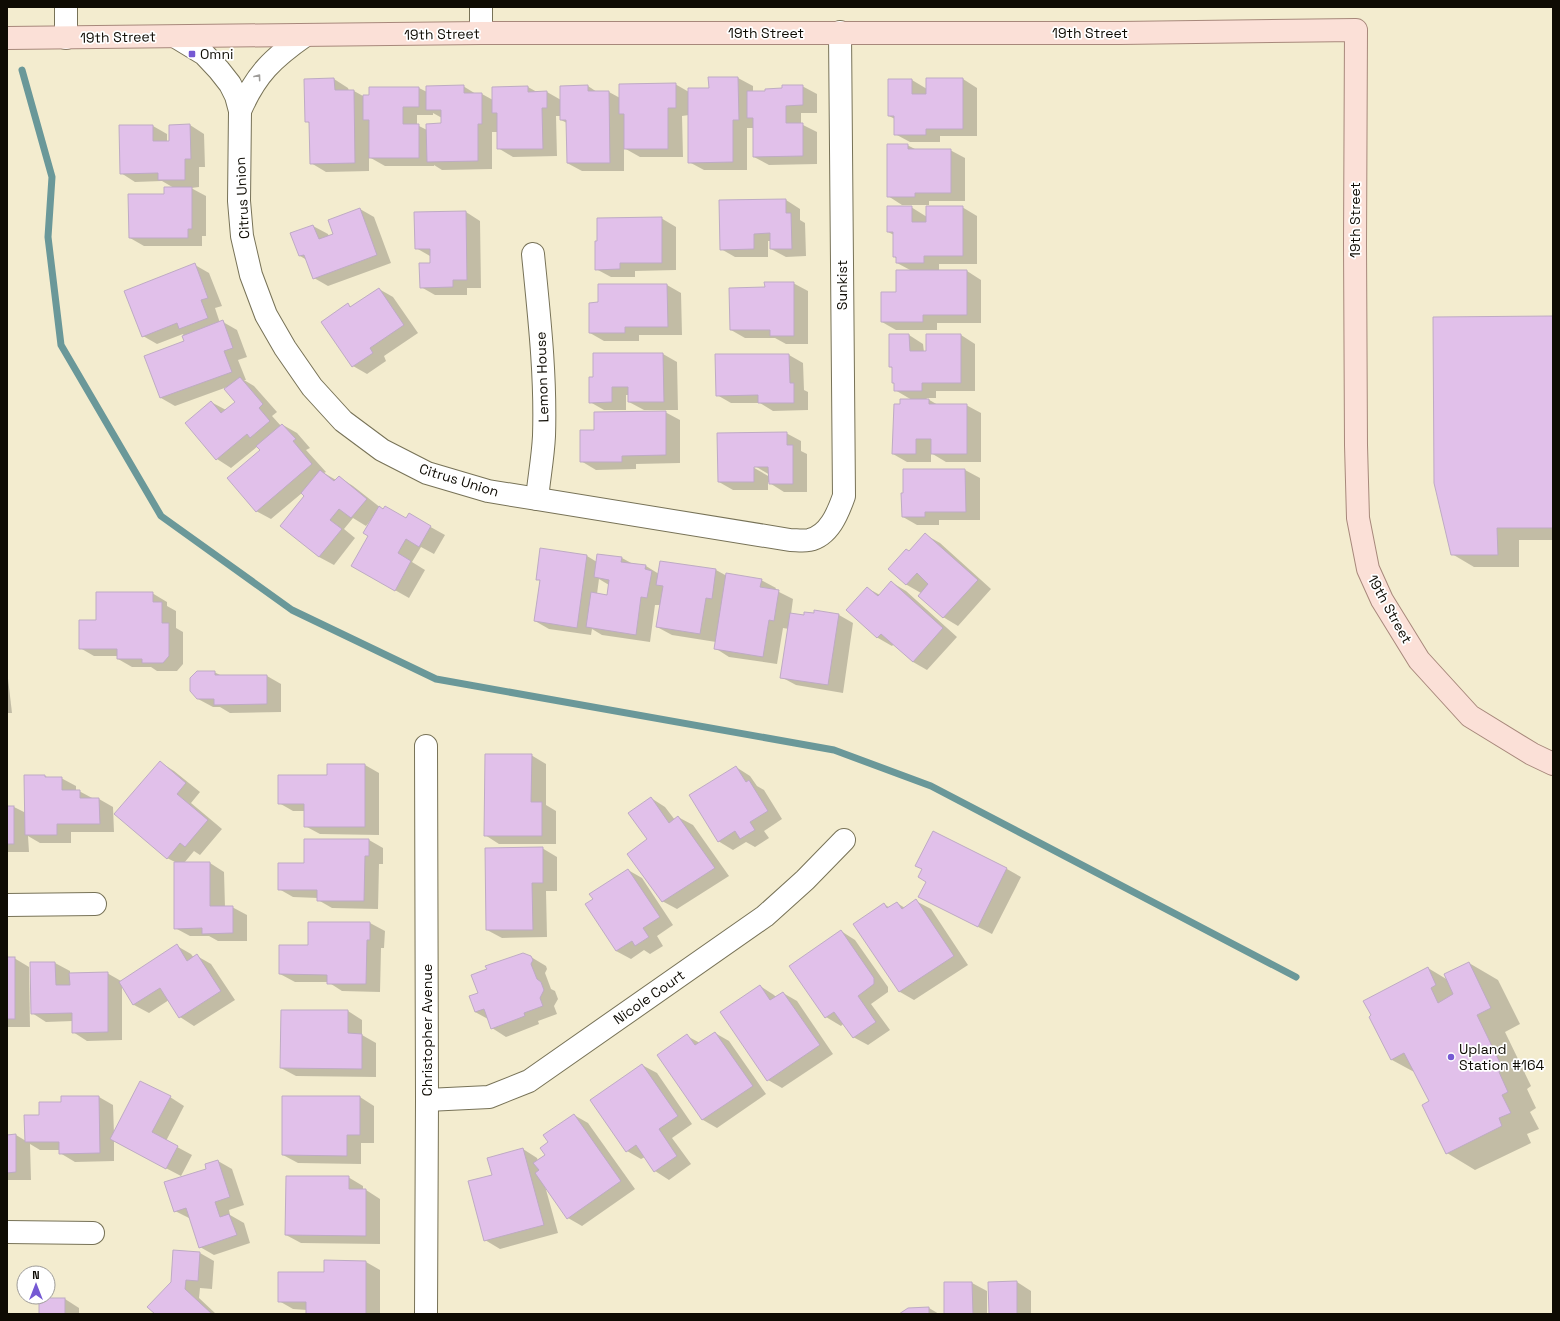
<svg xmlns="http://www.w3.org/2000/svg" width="1560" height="1321" font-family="'Space Grotesk',sans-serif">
	<rect width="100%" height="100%" fill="#f3eccf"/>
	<g fill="#0003" fill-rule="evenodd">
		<path d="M709,78H738L753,86V92H766L802,86L817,94V113H801V124L817,132V164L769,165L754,157V128H747V170H704L689,162V115L682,116L683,157H640L624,148V171H582L567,163V123L561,120V116H556L557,156L513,157L498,148V132H492V169L442,170L434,165V166H385L369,157V171L326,172L311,163V124L306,121L334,79L348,88L349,91H354L363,96L419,88L427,92L463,86L476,94H482L493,100L528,87L537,92H547L561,100V87L588,86L597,92H609L620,98L675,84L689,92L710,89ZM433,113L442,118V124L427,130L417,125V115H433Z"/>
		<polygon points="963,79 977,88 977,136 940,136 940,142 910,142 895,134 895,119 889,116 912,80 927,89"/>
		<polygon points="190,125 204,134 205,167 199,167 199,187 191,188 206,196 206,236 202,236 202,246 144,246 130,238 165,195 174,188 162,181 135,182 121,173 153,126 167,134 167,142 170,142"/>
		<polygon points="907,145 917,150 950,150 965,158 965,201 929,201 929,205 902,205 888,196"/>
		<polygon points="786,200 800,209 800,220 805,223 806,256 786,257 771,249 771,241 768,241 768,257 735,257 721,249"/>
		<polygon points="911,207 927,217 962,207 977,216 977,264 939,264 939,271 967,271 981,280 981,323 937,323 937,330 896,330 882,322 897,293 912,271 897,263 897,259 894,256 894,235 888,232"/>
		<polygon points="360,209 374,217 391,263 328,286 314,278 307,260 300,256 313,226 328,234 329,237 334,235"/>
		<polygon points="466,212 480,221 481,288 467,288 467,295 435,295 421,287 431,264 430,256 416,248"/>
		<polygon points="661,218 676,227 676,270 635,271 635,277 611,277 596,269"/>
		<polygon points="195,265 209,273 222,306 215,308 220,323 223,322 237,330 247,357 238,360 246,380 244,380 254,386 277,412 272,416 281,426 283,425 297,433 310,448 306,450 326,472 324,473 336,480 339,477 353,486 381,508 407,519 409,515 445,535 434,554 421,547 412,562 425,570 409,598 352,566 369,536 370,521 366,526 353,518 344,529 355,538 334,565 319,557 281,525 305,496 302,493 271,519 256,511 261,451 258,446 231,468 217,459 186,423 211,402 226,410 236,402 230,386 175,406 161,398 146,356 186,342 183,334 157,344 143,336"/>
		<polygon points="793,283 808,291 808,344 786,344 775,338 745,338 731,330 766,288"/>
		<polygon points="667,285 681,293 682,335 639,335 639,341 604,341 590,333 599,303"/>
		<polygon points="379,289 393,297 418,333 384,356 386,361 367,374 353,366 348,305 352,307"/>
		<polygon points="1553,317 1553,540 1519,540 1519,567 1474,567 1452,554"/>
		<polygon points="909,335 923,344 924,352 961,335 975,344 975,391 936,391 936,398 926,398 938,405 966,405 981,413 981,462 946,462 931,453 931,462 907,462 893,454 893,430 895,430 901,405 912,400 895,390 895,384 893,383 893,368 890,367"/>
		<polygon points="663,354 677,362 678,410 644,410 629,402 629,395 626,395 626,410 604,410 590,402 594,378"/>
		<polygon points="716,355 789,355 803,363 804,390 808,392 808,410 773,411 760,403 731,403 717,395"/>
		<polygon points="665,412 680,420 680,463 636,464 636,469 596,470 581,461"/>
		<path d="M786,433L801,441V451L807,454V492H784L768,482V490H733L719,482ZM750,463L770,475V477L749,465Z"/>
		<polygon points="904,470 965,470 980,478 980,520 939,520 939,525 917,525 903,517"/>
		<polygon points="926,535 940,543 991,589 958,626 943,617 921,593 907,585 889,569 910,552"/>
		<path d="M541,549L587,556L597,562L622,558L633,564L646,566L659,574L716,570L727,576L761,580L776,588L775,590L793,599L791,614L805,616L815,614V611L839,615L853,623L843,693L796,685L781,677L789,629L783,628L777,664L729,657L715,648L716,642L672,635L657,627L661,605H655L650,642L602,635L592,629L591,635L549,629L535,621L541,581L537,579ZM599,579L609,585L608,596L597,594Z"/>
		<polygon points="891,582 906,591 957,637 927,670 913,662 894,644 892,646 878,638 847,610 867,588 880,595"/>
		<polygon points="152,593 167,602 167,606 176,611 176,628 183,632 183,664 177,671 157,671 151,667 132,667 118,659 118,656 94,656 80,648"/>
		<polygon points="7,670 12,713 7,713"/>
		<polygon points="214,672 222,676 267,676 281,684 281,712 230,713 220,707 213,707 198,699"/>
		<polygon points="531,755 546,764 546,805 556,811 556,844 499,844 485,835"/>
		<polygon points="160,762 174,771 200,792 191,803 222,829 200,855 194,851 184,863 210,863 224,872 225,907 232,907 247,915 247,941 218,941 209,936 190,936 175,928 175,862 167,858"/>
		<polygon points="365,765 379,773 379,835 320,834 305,826 305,811 293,811 279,803 328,776"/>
		<polygon points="736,767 750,776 757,786 764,790 782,819 764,831 769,838 755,847 746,842 733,850 718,841"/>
		<polygon points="45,776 49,778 61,778 76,786 76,791 79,791 94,799 99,799 113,807 114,832 71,832 71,843 40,843 28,836 29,852 7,852 7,807 14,807 26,813"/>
		<polygon points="651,798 665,807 675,820 678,817 693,825 729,876 677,909 662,901 648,840"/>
		<polygon points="369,840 383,848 383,864 379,864 378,909 332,908 318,900 318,898 293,897 279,889 305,864"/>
		<polygon points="542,848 557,857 557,891 546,891 547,937 502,938 487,930"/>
		<polygon points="923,869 1007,869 1021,877 992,934 919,897 927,882"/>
		<polygon points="628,870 642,878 673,925 657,936 663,946 650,954 644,950 631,959 616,951 594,899"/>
		<polygon points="916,901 931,909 968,965 914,1000 900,992 854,924 884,904 890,908 897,903 905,908"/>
		<polygon points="309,923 370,923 385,931 384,948 381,948 380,992 342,991 328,982 295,982 280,974 309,946"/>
		<polygon points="841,931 855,940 888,987 888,992 871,1004 890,1030 868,1045 853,1037 844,1023 841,1026 826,1017 790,966"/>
		<polygon points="177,946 191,954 194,958 197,956 211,964 235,1000 194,1026 180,1017 169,1000 149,1013 134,1005 122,985 122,1040 87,1041 73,1032 73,1021 46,1022 32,1013 31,963 55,963 70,971 70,974 107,973 121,981"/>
		<polygon points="531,957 546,966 547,969 545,973 551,989 555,991 558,999 554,1006 557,1014 538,1021 539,1024 506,1037 492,1028 488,1019 475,1012 479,993"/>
		<polygon points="7,958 14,958 29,967 30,1027 7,1027"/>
		<polygon points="1469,963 1498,980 1520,1024 1505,1032 1531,1086 1527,1089 1536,1108 1530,1112 1539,1129 1527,1134 1531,1143 1475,1170 1447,1153 1430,1102 1416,1073 1392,1060 1370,1018 1428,968 1448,980"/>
		<polygon points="760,986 774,995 776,997 783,993 797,1001 833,1054 782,1088 768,1080"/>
		<polygon points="348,1011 362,1020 362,1035 376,1043 376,1077 296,1076 281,1068"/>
		<polygon points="715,1033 729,1041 766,1094 717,1128 703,1120 659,1055 687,1036 700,1043"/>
		<polygon points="642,1065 657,1073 692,1124 672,1138 691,1164 669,1180 655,1171 645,1157 641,1159 627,1151"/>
		<polygon points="99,1097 113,1105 114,1134 170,1097 184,1106 166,1141 192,1155 181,1176 114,1141 114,1161 75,1162 60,1153 60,1150 40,1150 30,1144 31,1180 7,1180 7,1135 16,1135 26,1141 40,1116 62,1103"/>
		<polygon points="360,1097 374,1106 374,1143 361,1143 361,1164 298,1163 283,1155"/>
		<polygon points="574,1115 588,1123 635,1189 582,1226 568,1218 545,1186 558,1233 500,1249 485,1240 493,1175 523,1149 537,1158 538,1161 546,1155 550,1142"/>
		<polygon points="218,1161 232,1169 244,1205 229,1210 230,1215 244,1223 250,1243 214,1255 200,1247 191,1219 175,1211 207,1169"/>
		<polygon points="348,1177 363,1186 363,1190 366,1190 380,1199 380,1244 301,1243 286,1235"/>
		<polygon points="200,1253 214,1261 212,1289 200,1288 199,1298 216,1314 156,1314"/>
		<polygon points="366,1262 380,1270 380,1314 307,1314 307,1310 293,1309 279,1301 325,1273"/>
		<polygon points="1017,1282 1031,1291 1031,1314 990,1314"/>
		<polygon points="945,1283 972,1283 987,1291 987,1314 945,1314"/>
		<polygon points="65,1299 79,1308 79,1314 40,1314"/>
		<polygon points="929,1308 939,1314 901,1314 908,1309"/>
	</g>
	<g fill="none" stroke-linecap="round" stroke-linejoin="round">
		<polyline stroke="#6a9899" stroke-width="7" points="22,70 52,177 48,237 61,345 161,516 292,610 436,679 834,750 931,786 1296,977"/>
	</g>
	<g fill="#e1c0ea" stroke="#beabc3">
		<polygon points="708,77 738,77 739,120 733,120 733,162 688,163 688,88 709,88"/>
		<polygon points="334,78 335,90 354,90 355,163 310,164 309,122 305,122 304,79"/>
		<polygon points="926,78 963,78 963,129 926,129 926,135 894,135 894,116 888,116 888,79 912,79 912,94 926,94"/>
		<polygon points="676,83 676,108 668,108 668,149 624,149 624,114 619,114 619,84"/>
		<polygon points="464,85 464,93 482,93 482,124 478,124 478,161 427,162 426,124 441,123 441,110 426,110 426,86"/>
		<polygon points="588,85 588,91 609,91 610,163 567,163 566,120 560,120 560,86"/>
		<polygon points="782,85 803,85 803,105 786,106 786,123 803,123 803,156 753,157 753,118 747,118 747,91 765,91 765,89 782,88"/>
		<polygon points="528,86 528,92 547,91 547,108 542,108 543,149 497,149 497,113 492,113 492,87"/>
		<polygon points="369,87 419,87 419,107 403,107 403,124 419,124 419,158 369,158 369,120 363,120 363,95 369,95"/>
		<polygon points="190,124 191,159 185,159 185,180 158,180 158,173 120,174 119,125 153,125 153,141 169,141 169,125"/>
		<polygon points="887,144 908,144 908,149 951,149 951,193 915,193 915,197 887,197"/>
		<polygon points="164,187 192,187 192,229 188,229 188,238 129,238 128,194 164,194"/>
		<polygon points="786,199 786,213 791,213 792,249 770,249 770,233 754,234 754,249 720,250 719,200"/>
		<polygon points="887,206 912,206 912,222 926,222 926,206 963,206 963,256 924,256 924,263 896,263 896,257 893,257 893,232 887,232"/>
		<polygon points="360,208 377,255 313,279 304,255 299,256 290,233 313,225 319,239 333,234 328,220"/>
		<polygon points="466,211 467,280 453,280 453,287 420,288 419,263 430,263 430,249 415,249 414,212"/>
		<polygon points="662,217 662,263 620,263 620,269 595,270 595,241 597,241 597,218"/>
		<polygon points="195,263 208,298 201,300 208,318 179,329 177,323 142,337 124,291"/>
		<polygon points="896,270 967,270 967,315 923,315 923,322 881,322 881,292 896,292"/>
		<polygon points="764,282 794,282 794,336 770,336 770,330 730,330 729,288 765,287"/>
		<polygon points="598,284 667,284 668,327 625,327 625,333 589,333 589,303 598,302"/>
		<polygon points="379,288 404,325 370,348 373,353 352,367 321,322 348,303 350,307"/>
		<polygon points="1553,316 1553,528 1497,528 1498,555 1451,555 1434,483 1433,317"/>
		<polygon points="223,320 233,348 224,351 232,372 160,398 144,356 184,341 182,336"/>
		<polygon points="889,334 909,334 910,351 926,351 926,334 961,334 961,383 922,383 922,391 894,391 894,383 892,383 892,367 889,367"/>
		<polygon points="593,353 663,353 664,402 628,402 628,387 612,387 612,402 589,403 589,377 593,377"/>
		<polygon points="715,354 789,354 790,383 794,383 794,403 758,403 758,395 716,396"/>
		<polygon points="240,377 263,404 259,408 270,421 250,438 247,434 216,460 185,423 211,401 221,413 235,402 224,389"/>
		<polygon points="900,399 929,399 929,404 967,404 967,454 931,454 931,439 916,439 916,454 892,454 894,404 900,404"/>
		<polygon points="666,411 666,455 622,456 622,462 580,462 580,430 594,430 594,412"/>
		<polygon points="282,424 296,439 293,441 312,464 256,512 227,478 260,450 256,446"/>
		<polygon points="787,432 787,445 793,445 793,484 769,484 768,467 754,467 754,482 718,482 717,433"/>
		<polygon points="903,469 965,469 966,512 925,512 925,517 902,517 901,493 903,493"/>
		<polygon points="320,470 334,481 339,476 367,499 351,518 339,509 330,520 342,529 319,557 280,526 304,496 301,493"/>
		<polygon points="379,506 383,509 385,506 406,518 409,513 431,526 419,547 406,539 398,553 411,561 395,591 351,566 368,536 363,533"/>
		<polygon points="925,533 978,580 943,618 918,596 928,584 917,573 906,585 888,569 906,549 909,551"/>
		<polygon points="540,548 587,555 577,628 534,621 540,580 536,580"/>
		<polygon points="597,554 622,557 621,562 646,565 645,569 652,571 647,598 641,597 636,635 586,627 591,592 607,595 609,580 594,577"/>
		<polygon points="660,561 716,569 712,599 706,598 700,634 656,627 663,586 656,585"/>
		<polygon points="726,573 762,579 760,587 779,590 774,621 769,620 763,657 714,649"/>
		<polygon points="891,581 943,628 913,662 881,634 877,638 846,610 867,587 878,596"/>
		<polygon points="96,592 153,592 153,602 162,602 162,623 169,623 169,656 163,663 142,663 142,659 117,659 117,649 79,649 79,620 96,620"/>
		<polygon points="814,610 839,614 828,685 780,678 790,613 804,615 804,612 814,613"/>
		<polygon points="197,671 215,671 215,675 267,675 267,704 214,705 214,699 197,699 190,691 190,678"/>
		<polygon points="485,754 532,754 531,802 542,802 542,836 484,836"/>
		<polygon points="160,761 186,783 177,794 208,820 185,847 180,843 167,859 114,814"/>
		<polygon points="327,764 365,764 365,827 304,827 304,804 278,804 278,775 327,775"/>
		<polygon points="736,766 746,782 749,780 768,811 750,822 755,830 740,839 735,831 718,842 689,795"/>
		<polygon points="24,775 45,775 45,777 62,777 62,790 80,790 80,798 99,798 100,824 57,824 57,835 25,835"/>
		<polygon points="651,797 669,823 678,816 715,868 662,902 627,854 647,839 628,813"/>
		<rect x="7" y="806" width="7" height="38"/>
		<polygon points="933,831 1007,868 978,927 918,897 926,882 918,877 922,869 915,866"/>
		<polygon points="304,839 369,839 369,856 365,856 364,901 317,901 317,890 278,890 278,863 304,863"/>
		<polygon points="543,847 543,883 532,883 533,930 486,930 485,848"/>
		<polygon points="174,862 210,862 210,906 233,906 233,933 202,934 202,928 174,929"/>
		<polygon points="628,869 660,917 643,928 649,937 635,946 632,941 616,951 585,904 593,899 589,894"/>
		<polygon points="916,899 954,956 899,992 853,924 884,903 887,908 897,902 902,909"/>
		<polygon points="308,922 370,922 370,940 367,940 366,984 327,984 327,975 279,974 279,945 308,945"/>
		<polygon points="841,930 874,978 874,984 858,996 876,1022 853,1038 834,1012 825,1018 789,966"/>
		<polygon points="177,944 187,961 197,954 221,991 179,1018 160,988 133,1005 119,982"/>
		<polygon points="523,953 531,956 533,960 531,964 537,979 541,982 544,990 540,998 543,1006 524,1013 525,1016 491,1029 484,1009 475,1012 469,996 478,993 471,975 487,969 485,966"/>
		<rect x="7" y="957" width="8" height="62"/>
		<polygon points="30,962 55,962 56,985 70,985 69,973 108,972 108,1032 72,1033 72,1013 31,1014"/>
		<polygon points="1469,962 1491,1008 1477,1015 1503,1069 1499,1072 1508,1092 1502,1095 1511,1113 1499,1118 1502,1126 1446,1154 1422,1105 1429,1101 1404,1053 1391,1060 1369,1017 1371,1015 1363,1001 1428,967 1436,985 1431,988 1438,1003 1453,994 1444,974"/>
		<polygon points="760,985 770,1000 783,992 820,1045 767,1081 720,1012"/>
		<polygon points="281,1010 348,1010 348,1033 362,1034 362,1069 280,1068"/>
		<polygon points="715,1032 753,1086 702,1120 657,1055 687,1034 695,1045"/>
		<polygon points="642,1064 678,1116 659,1129 677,1156 654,1172 636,1145 626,1152 590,1100"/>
		<polygon points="140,1081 171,1096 152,1132 178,1146 166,1169 110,1139"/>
		<polygon points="61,1096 99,1096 100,1153 59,1154 59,1142 25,1142 24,1115 39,1115 39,1102 61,1102"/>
		<polygon points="282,1096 360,1096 360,1135 347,1135 347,1156 282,1155"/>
		<polygon points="574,1114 621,1181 567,1219 535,1173 539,1170 533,1163 545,1155 540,1148 548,1142 543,1135"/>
		<polygon points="16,1134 16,1172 7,1173 7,1135"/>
		<polygon points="523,1148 544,1225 484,1241 468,1181 492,1175 487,1158"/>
		<polygon points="218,1160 230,1197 215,1202 220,1217 229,1214 237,1235 199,1248 186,1208 174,1212 164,1182 206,1169 205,1164"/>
		<polygon points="286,1176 349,1176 349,1189 366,1189 366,1236 285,1235"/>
		<polygon points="173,1250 200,1252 198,1281 186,1280 185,1289 212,1314 155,1314 147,1307 171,1282"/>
		<polygon points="324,1260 366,1261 366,1314 306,1314 306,1302 278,1302 278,1272 324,1272"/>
		<polygon points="1017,1281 1017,1314 989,1314 988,1282"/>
		<polygon points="944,1282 972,1282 973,1314 944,1314"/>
		<rect x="39" y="1298" width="26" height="16"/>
		<polygon points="929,1307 929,1314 899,1314 908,1308"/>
	</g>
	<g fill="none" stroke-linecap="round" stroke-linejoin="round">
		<defs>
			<g id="minor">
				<polyline points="66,7 66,38"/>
				<polyline points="481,7 481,33"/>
				<path d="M176,37L204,54L219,70L230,84L236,96L240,111L239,201L242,236L251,275L266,315L285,348L312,387L343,421L382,450L427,473L488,491L790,540C796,540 803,541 809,540C829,536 838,513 844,496L840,32"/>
				<path d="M240,111C256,74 273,58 306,35"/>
				<path d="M533,254C539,315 546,375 544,436C543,457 539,478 537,499"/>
				<polyline points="7,905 95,904"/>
				<polyline points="427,1100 489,1097 529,1081 765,916 805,880 844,840"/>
				<polyline points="7,1232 93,1233"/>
				<polyline points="426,1314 427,1100 426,746"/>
			</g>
			<polyline id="major" points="7,38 481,33 1120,33 1356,30 1355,244 1356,445 1358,518 1368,569 1382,600 1419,660 1470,716 1532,754 1553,764"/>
		</defs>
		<use href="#minor" stroke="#777257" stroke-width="24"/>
		<use href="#major" stroke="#a7887b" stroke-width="24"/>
		<use href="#minor" stroke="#fff" stroke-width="22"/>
		<use href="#major" stroke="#fbe0d7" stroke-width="22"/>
	</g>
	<defs><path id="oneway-chevron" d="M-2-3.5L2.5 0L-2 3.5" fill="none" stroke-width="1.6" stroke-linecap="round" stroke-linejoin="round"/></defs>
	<use stroke="#9f9d9a" href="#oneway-chevron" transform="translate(258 77) rotate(-54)"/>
	<g fill="#7559d3" stroke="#fff" stroke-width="1.5">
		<rect x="188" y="50" width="8" height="8" rx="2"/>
		<circle cx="1451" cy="1057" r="4"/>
	</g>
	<g text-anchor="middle" stroke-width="3.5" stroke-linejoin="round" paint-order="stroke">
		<g font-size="14" fill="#0e0b03" stroke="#fff">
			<text x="766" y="38">19th Street</text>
			<text x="1090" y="38">19th Street</text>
			<text transform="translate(442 34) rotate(-1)" y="5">19th Street</text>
			<text transform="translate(118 37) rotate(-1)" y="5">19th Street</text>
			<text transform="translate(242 198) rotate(-93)" y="5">Citrus Union</text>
			<text transform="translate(1355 220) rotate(-90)" y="5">19th Street</text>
			<text transform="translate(842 285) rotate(-90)" y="5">Sunkist</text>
			<text transform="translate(542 377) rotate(-92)" y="5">Lemon House</text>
			<text transform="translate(459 480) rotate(17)" y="5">Citrus Union</text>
			<text transform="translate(1390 609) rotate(61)" y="5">19th Street</text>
			<text transform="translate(649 997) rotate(-35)" y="5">Nicole Court</text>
			<text transform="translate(427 1030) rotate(-90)" y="5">Christopher Avenue</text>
		</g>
		<g font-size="14" fill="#0e0b03" stroke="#fff" text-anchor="start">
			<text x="200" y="59">Omni</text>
			<text x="1459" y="1054">Upland<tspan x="1459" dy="16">Station #164</tspan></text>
		</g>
	</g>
	<rect width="1560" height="1321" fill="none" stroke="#0e0b03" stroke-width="16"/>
	<g transform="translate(36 1285)"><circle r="19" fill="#ffffff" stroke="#9f9d9a"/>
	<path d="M0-3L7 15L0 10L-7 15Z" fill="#7559d3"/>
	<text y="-6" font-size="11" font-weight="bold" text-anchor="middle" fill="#0e0b03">N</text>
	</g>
</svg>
